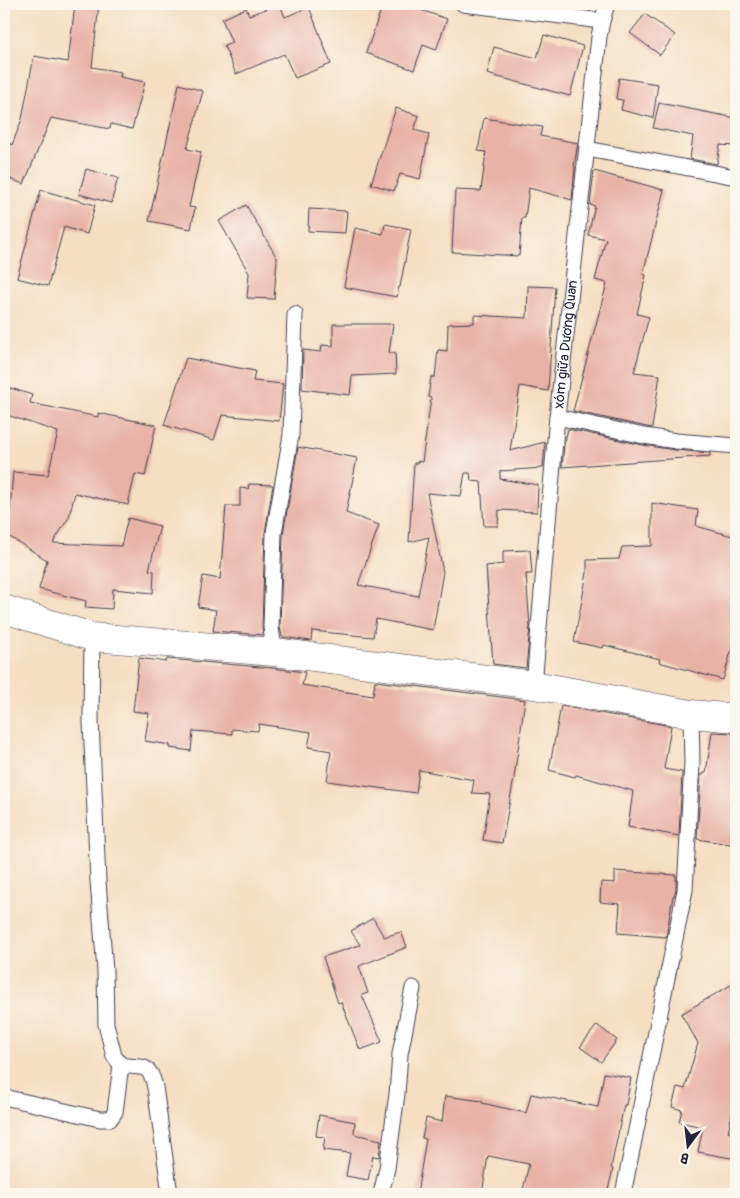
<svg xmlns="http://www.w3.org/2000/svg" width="740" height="1198" font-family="Pangolin,sans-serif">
	<rect width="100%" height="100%" fill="#fbf7ec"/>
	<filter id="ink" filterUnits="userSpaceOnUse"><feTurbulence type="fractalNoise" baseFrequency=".02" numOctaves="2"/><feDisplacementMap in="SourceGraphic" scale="10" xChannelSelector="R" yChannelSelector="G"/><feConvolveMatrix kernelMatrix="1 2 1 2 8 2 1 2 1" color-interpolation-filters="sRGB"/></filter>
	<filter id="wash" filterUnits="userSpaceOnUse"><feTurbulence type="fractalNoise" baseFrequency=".0096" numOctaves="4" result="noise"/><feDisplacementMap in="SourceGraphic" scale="20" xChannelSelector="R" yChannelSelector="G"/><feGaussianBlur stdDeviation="1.12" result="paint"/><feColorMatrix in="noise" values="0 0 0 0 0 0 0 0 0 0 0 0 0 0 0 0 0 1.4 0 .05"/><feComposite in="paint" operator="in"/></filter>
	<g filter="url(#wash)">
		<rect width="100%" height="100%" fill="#f5dec2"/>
		<g id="blocks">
			<g fill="#e9b2a7">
				<polygon points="75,4 99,4 92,67 121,72 120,77 145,82 132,129 111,124 110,129 51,118 24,184 4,177 4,140 12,145 22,119 34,56 68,62"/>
				<polygon points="280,4 285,17 309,7 331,64 295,78 284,54 236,74 224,46 232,43 222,19 246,8 249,15"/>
				<polygon points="383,4 403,4 447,19 436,50 423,45 414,70 366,53"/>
				<polygon points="645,14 675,35 660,55 630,33"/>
				<polygon points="544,35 583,46 570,96 487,74 494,47 537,58"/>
				<polygon points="619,78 658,84 653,118 621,110 623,100 616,99"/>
				<polygon points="179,84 203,91 187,149 201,152 189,207 195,208 191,229 149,221"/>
				<polygon points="659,103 736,118 736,146 720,145 717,164 690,159 693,136 653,128"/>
				<polygon points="396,108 419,116 414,130 429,134 420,179 400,174 394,191 371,184"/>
				<polygon points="484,118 542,127 540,136 578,143 574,166 575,167 572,200 529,188 525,218 522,218 519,256 452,252 455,190 481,191 486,152 478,151"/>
				<polygon points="86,169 118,178 111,203 79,194"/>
				<polygon points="594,171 664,190 643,274 646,275 637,314 649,317 634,372 660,375 652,428 573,411 607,283 595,280 606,239 588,235 595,206 590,205"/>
				<polygon points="41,190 95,205 87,234 64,227 48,286 17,278"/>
				<polygon points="246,205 277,258 274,299 247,298 249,273 219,221"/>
				<polygon points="309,209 347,211 345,233 308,231"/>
				<polygon points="385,224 411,229 400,287 399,287 397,297 344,287 355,228 383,234"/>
				<polygon points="528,286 555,287 548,391 520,386 510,451 545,442 543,468 500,471 500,479 538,485 537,512 499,510 498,526 484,526 481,482 471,481 470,473 465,473 461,496 427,493 443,572 433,630 376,619 373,637 312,631 311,641 282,637 280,627 283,534 298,447 357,458 346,513 379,525 358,585 418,596 429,537 409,542 414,463 417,463 418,461 422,462 431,398 428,397 431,377 435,377 438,350 447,351 448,324 474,323 474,315 527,318"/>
				<polygon points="333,324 393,324 389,353 395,353 396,374 352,376 350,395 302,389 303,350 321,352 322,345 333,346"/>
				<polygon points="186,358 255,371 253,381 283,384 279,421 222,415 214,440 164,425"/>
				<polygon points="4,387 11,389 11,388 32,395 30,403 98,417 98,413 156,425 145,476 135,474 128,505 75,493 69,517 53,543 121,546 128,518 160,526 149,570 154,571 153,593 113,589 112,609 85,607 86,601 39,589 47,560 8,536 13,472 48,475 58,432 4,414"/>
				<polygon points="568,429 643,445 675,450 710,453 710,456 562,467 564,445"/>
				<polygon points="249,484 273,485 265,533 262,627 263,635 213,631 216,610 198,607 203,576 220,579 226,506 240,506 240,488 248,489"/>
				<polygon points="652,503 698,510 696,526 736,537 736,649 732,648 723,680 659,662 660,659 604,645 603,648 574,642 587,573 587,560 619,559 622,547 652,546"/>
				<polygon points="530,550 532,574 526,574 530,627 526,668 493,664 486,566 503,564 503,551"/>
				<polygon points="139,658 166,662 167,659 272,668 305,672 302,685 373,696 375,681 525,700 514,778 502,843 483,840 490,794 472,793 474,780 419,770 416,793 327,781 331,751 308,747 311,732 259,724 258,731 232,729 232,734 193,731 191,751 170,748 170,745 145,741 149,713 133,711"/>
				<polygon points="561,706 671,726 664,769 682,772 679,836 628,827 633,791 576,775 575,777 549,770"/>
				<polygon points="712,732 736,733 736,845 697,839 701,775 703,775 704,773 706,773"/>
				<polygon points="615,871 676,875 676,889 674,896 673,896 666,937 618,933 620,904 600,902 601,882 615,883"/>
				<polygon points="373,918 384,937 401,932 407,947 359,966 368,993 362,995 382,1042 360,1050 341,1002 338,1003 323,957 360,945 351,931"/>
				<polygon points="736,982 736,1097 728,1132 736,1134 736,1159 698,1152 703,1127 679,1122 682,1110 672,1107 677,1087 685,1089 698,1043 681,1014"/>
				<polygon points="597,1025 617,1040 601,1062 580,1047"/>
				<polygon points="604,1073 631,1078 626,1105 624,1105 611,1168 613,1169 607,1194 522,1194 529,1164 488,1156 482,1194 417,1194 426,1139 422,1138 426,1118 442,1122 445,1096 482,1101 482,1103 526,1113 531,1094 598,1107"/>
				<polygon points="319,1115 355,1122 354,1134 381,1140 379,1157 373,1156 368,1180 346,1176 350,1153 323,1150 325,1137 316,1136"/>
			</g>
		</g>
	</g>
	<g filter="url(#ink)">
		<use href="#blocks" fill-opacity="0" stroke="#423e4f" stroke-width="1"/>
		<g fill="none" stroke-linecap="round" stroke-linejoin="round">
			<defs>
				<g id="service">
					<polyline points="463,4 602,21"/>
					<polyline points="587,149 736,177"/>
					<polyline points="557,417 644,436 676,441 736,446"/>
					<polyline points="274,652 271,627 274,533 291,435 295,314"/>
					<path id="s1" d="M534,685L557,417L599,37L602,21L607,4"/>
					<path d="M121,1065C142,1069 149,1061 155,1087L170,1194"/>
					<polyline points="4,1097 100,1119 110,1119 115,1112 121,1065 114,1056 106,1024 105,971 98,881 91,721 92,637"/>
					<polyline points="381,1194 387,1168 397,1094 400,1054 413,988"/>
					<polyline points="623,1194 685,890 692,763 691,714"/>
				</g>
				<polyline id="minor" points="4,609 92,637 274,652 534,685 691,714 736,718"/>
			</defs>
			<use href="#service" stroke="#423e4f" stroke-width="17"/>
			<use href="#minor" stroke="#423e4f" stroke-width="29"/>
			<use href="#service" stroke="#fff" stroke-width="15"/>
			<use href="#minor" stroke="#fff" stroke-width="28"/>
		</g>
	</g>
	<g text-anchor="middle" stroke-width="4" stroke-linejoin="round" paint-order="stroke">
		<g font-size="14" fill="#22223b" stroke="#fbf7ec">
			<text dy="5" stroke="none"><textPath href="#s1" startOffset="342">xóm giữa Dương Quan</textPath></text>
		</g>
	</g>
	<rect width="740" height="1198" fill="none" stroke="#fbf7ec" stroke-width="20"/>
	<g transform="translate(688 1146) rotate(195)" stroke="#fbf7ec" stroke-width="4" paint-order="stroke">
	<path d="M0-4L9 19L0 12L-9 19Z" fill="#22223b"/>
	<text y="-8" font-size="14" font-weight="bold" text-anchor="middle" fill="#22223b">B</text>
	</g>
</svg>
